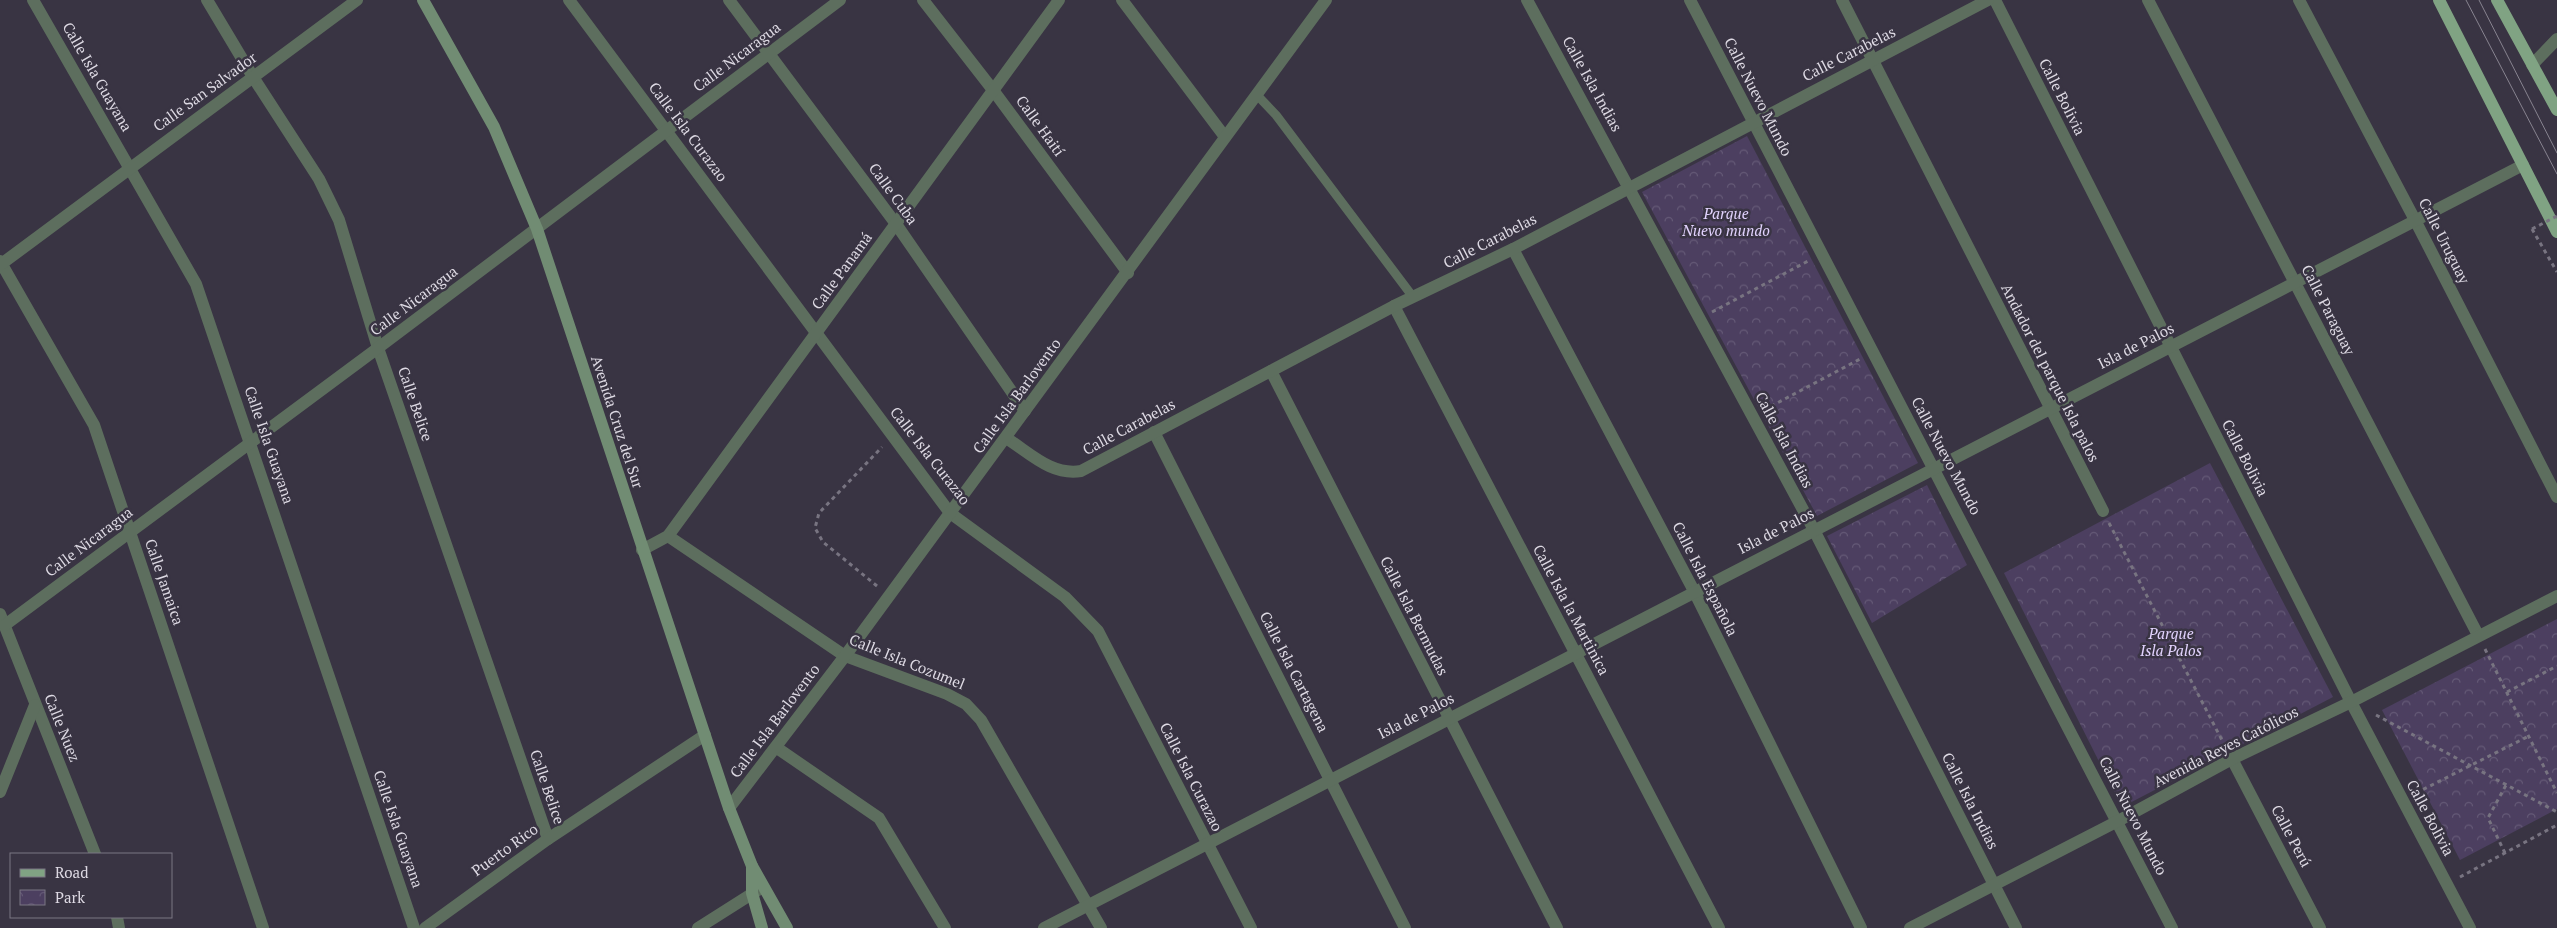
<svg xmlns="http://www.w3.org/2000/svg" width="2557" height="928" font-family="'PT Serif',serif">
	<defs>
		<pattern id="park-crowns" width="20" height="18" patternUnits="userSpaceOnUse" patternTransform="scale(1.25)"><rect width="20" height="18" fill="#4c3f60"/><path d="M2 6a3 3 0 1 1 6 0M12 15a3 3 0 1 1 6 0" fill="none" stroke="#655a77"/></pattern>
	</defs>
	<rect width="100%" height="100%" fill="#393443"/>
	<g fill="url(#park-crowns)">
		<polygon points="1747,136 1918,463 1817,516 1642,192"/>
		<polygon points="2210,463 2333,697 2122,807 2004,573"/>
		<polygon points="1927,485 1967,565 1872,623 1827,536"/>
		<polygon points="2557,619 2557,809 2460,860 2382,710"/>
	</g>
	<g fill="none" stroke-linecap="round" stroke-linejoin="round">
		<g stroke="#787481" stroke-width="3" stroke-dasharray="4 4" stroke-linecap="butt">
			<polyline points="2532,229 2557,272"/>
			<polyline points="1712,312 1810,260"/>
			<polyline points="1764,410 1860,359"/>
			<polyline points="2109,523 2225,746"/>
			<polyline points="877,586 823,542 815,528 819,513 882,447"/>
			<polyline points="2485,649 2557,793"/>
			<polyline points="2507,692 2557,666"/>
			<polyline points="2376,715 2557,812"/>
			<polyline points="2416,793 2529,736"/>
			<polyline points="2505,853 2488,818 2506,785"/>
			<polyline points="2460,877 2557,825"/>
		</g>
		<polyline stroke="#5d6e5e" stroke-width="9" points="1256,94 1276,115 1413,297"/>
		<g stroke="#5d6e5e" stroke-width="12">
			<polyline points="33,0 196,284 414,928"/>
			<polyline points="207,0 253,77 319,179 339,220 378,348 548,839"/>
			<polyline points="569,0 950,513 1065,597 1098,631 1251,928"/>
			<polyline points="729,0 896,224 1025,411"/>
			<polyline points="923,0 993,90 1128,273"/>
			<polyline points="1122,0 1225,137"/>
			<polyline points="1527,0 1814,530 2016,928"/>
			<polyline points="1690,0 2172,928"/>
			<polyline points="1842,0 2103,511"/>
			<polyline points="1995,0 2351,702 2470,928"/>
			<polyline points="2148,0 2478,635"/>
			<polyline points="2299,0 2415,220 2557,497"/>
			<polyline points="2532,65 2557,39"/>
			<polyline points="1513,249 1694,591 1861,928"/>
			<polyline points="0,261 94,425 263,928"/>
			<polyline points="0,265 357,0"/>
			<polyline points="1394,306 1719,928"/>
			<polyline points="1271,371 1557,928"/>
			<polyline points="1154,432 1405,928"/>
			<path d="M1006,438C1029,452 1051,476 1081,471L1394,306L1513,249L1988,0"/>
			<polyline points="668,536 845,656 947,694 966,704 981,720 1101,928"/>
			<polyline points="642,550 668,536 1059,0"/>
			<polyline points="0,614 95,854"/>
			<polyline points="5,625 378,348 840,0"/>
			<polyline points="777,748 879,818 945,928"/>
			<polyline points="2232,759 2320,928"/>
			<polyline points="0,792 35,705"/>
			<polyline points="729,808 845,656 1326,0"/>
			<polyline points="117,917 119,928"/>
			<polyline points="425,928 548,839 705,735"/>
			<polyline points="698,928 761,888"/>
			<polyline points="1044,928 2523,165"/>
			<polyline points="1910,928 2118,821 2232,759 2351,702 2557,596"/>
		</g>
		<g stroke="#718c73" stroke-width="12">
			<polyline points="423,0 494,127 537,229 729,808 752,866 787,928"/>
			<polyline points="752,866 752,893 762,928"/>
		</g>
		<g stroke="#80a383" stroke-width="12">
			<polyline points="2439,0 2557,232"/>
			<polyline points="2497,0 2557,110"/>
		</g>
		<g stroke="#888490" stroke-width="1">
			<polyline points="2466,0 2557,174"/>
			<polyline points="2479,0 2557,153"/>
		</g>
		<polyline stroke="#787481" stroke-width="3" stroke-dasharray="4 4" stroke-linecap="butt" points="2532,229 2557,216"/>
	</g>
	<g text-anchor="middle" stroke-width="5" stroke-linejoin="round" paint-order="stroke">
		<g font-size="15" fill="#ddd9e3" stroke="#393443">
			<text transform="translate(1849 54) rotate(-27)" y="5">Calle Carabelas</text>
			<text transform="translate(737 57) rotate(-37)" y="5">Calle Nicaragua</text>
			<text transform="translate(97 77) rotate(60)" y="5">Calle Isla Guayana</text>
			<text transform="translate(1592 84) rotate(61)" y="5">Calle Isla Indias</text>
			<text transform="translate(205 92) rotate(-36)" y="5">Calle San Salvador</text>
			<text transform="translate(1758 97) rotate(63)" y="5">Calle Nuevo Mundo</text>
			<text transform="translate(2062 97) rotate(63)" y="5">Calle Bolivia</text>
			<text transform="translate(1040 126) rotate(54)" y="5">Calle Haití</text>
			<text transform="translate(688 132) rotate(53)" y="5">Calle Isla Curazao</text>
			<text transform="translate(893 194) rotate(54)" y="5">Calle Cuba</text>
			<text transform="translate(1490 241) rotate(-27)" y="5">Calle Carabelas</text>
			<text transform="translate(2444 241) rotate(63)" y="5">Calle Uruguay</text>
			<text transform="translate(842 271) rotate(-54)" y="5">Calle Panamá</text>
			<text transform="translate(414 301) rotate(-37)" y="5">Calle Nicaragua</text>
			<text transform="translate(2328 310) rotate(63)" y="5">Calle Paraguay</text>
			<text transform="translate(2136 346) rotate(-27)" y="5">Isla de Palos</text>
			<text transform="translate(2050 373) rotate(63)" y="5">Andador del parque Isla palos</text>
			<text transform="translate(1017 396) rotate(-54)" y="5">Calle Isla Barlovento</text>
			<text transform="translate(415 404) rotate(71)" y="5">Calle Belice</text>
			<text transform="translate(617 422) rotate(72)" y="5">Avenida Cruz del Sur</text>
			<text transform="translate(1129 427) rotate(-28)" y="5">Calle Carabelas</text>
			<text transform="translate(1784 440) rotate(62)" y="5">Calle Isla Indias</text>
			<text transform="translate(269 445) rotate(71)" y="5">Calle Isla Guayana</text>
			<text transform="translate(930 456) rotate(52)" y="5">Calle Isla Curazao</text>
			<text transform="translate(1946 456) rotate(62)" y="5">Calle Nuevo Mundo</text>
			<text transform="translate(2245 458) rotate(63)" y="5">Calle Bolivia</text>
			<text transform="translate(1776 531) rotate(-27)" y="5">Isla de Palos</text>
			<text transform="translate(89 542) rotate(-37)" y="5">Calle Nicaragua</text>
			<text transform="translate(1705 579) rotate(63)" y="5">Calle Isla Española</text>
			<text transform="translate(164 582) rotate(71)" y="5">Calle Jamaica</text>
			<text transform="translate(1571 610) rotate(62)" y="5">Calle Isla la Martinica</text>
			<text transform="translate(1414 616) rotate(63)" y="5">Calle Isla Bermudas</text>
			<text transform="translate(907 662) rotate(22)" y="5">Calle Isla Cozumel</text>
			<text transform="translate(1294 672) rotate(63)" y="5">Calle Isla Cartagena</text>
			<text transform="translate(1416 716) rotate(-27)" y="5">Isla de Palos</text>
			<text transform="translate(775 721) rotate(-53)" y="5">Calle Isla Barlovento</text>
			<text transform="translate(62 728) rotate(68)" y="5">Calle Nuez</text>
			<text transform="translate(2226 747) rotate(-27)" y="5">Avenida Reyes Católicos</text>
			<text transform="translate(1191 777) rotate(63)" y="5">Calle Isla Curazao</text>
			<text transform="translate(547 787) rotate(71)" y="5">Calle Belice</text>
			<text transform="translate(1970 801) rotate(63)" y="5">Calle Isla Indias</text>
			<text transform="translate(2133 816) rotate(63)" y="5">Calle Nuevo Mundo</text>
			<text transform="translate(2430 818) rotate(62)" y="5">Calle Bolivia</text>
			<text transform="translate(398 829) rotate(71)" y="5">Calle Isla Guayana</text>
			<text transform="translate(2291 836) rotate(62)" y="5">Calle Perú</text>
			<text transform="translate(505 850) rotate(-36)" y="5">Puerto Rico</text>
		</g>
		<g font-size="15" font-style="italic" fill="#e2d3fe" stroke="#393443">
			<text x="1726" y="219">Parque<tspan x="1726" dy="17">Nuevo mundo</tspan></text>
			<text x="2171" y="639">Parque<tspan x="2171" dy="17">Isla Palos</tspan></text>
		</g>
	</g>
	<rect x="10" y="853" width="162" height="65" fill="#393443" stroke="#7b7683"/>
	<rect x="20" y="869" width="25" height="8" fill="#80a383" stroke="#7b7683"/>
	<text x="55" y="878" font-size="15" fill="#ddd9e3">Road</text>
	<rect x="20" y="890" width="25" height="15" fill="url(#park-crowns)" stroke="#7b7683"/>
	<text x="55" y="903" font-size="15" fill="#ddd9e3">Park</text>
</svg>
